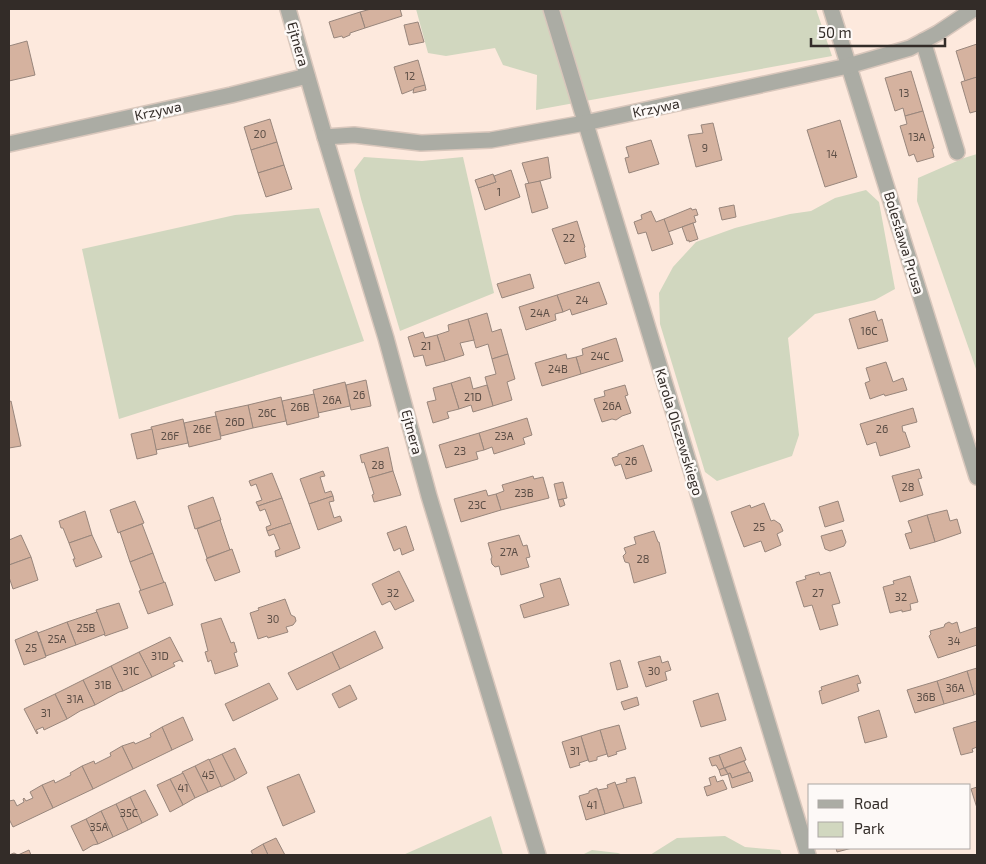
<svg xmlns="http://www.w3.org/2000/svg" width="986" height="864" font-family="'Exo 2',sans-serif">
	<rect width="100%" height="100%" fill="#fde9dd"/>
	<g fill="#d1d7bf">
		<polygon points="416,9 816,9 832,56 536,110 537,75 503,65 495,48 446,56 428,53"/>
		<polygon points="977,154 977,369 976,369 917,201 918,178 964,158"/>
		<polygon points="364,157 422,161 463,157 494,293 400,331 361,199 354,170"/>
		<polygon points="866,190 879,202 895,289 875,300 815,314 788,338 799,435 792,456 717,481 705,472 660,324 659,293 673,267 696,242 735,228 790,214 811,211 835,198"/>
		<polygon points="319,208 364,341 119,419 82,249 235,215"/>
		<polygon points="491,816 503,855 403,855"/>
		<polygon points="725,836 745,847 780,850 782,855 650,855 677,838"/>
		<polygon points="592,850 618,853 623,855 582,855"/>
	</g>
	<g fill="#d5b29f" stroke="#98867c">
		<polygon points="371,9 400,9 402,16 365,28 360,12"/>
		<polygon points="360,12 365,28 350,33 350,35 343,38 342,36 334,38 329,22"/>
		<polygon points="418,22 424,42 409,45 404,25"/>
		<polygon points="27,41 35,75 9,81 9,46"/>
		<polygon points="977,44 977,77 965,81 956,51"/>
		<polygon points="418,60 425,85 402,94 394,67"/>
		<polygon points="911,71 923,111 905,116 903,108 895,111 885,78"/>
		<polygon points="977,77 977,111 970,113 961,82"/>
		<polygon points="425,85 426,90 413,93 414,88"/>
		<polygon points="923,111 934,148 932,149 934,157 917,162 914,154 909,156 900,126 907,124 905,116"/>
		<polygon points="270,119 277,142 251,150 244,127"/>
		<polygon points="840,120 857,177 825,187 807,130"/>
		<polygon points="713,123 722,160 696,167 688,135 703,133 701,125"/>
		<polygon points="651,140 659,164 629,173 625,158 629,157 626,147"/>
		<polygon points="277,142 284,165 258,173 251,150"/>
		<polygon points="548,157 551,178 529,184 522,163"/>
		<polygon points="284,165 292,189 266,197 258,173"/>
		<polygon points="511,170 520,197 485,210 478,188 496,182 494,176"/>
		<polygon points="493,174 496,182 478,188 475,180"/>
		<polygon points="540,181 548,208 532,213 525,184"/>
		<polygon points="734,205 736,217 722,220 719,208"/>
		<polygon points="691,208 692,210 696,209 698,215 694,216 696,222 668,232 664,219"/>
		<polygon points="651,211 656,222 664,219 673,244 652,251 646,232 638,234 634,222 642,219 641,215"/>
		<polygon points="577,221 585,247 584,248 586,257 565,264 552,229"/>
		<polygon points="693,223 698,239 689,242 689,240 687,241 682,227"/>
		<polygon points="530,274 534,288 502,298 497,284"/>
		<polygon points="599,282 607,304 572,315 570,309 563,312 557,295"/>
		<polygon points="557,295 563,312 555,314 556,320 526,330 519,307"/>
		<polygon points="875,311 878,321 882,319 888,341 858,349 849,319"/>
		<polygon points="487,313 492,332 501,329 508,354 492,359 488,344 476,348 468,319"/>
		<polygon points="468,319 474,340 460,343 464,355 445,361 437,335 449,331 448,325"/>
		<polygon points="423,332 425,338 437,335 445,361 426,366 423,355 414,357 408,337"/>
		<polygon points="616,338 623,361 581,374 576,357 583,355 582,349"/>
		<polygon points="508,354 515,379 507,382 512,400 493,406 485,377 496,374 492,359"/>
		<polygon points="566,354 567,359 576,357 581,374 542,386 535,363"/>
		<polygon points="886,362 893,382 903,378 907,390 885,396 884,394 870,399 865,383 870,381 866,368"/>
		<polygon points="470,377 473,389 487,385 493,406 473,412 471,405 459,409 451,383"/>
		<polygon points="366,380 371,406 351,410 346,385"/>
		<polygon points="345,382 350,406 318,413 313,390"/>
		<polygon points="451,383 459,409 447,412 449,418 433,423 427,402 436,400 433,388"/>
		<polygon points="625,385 628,395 625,396 631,413 622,416 616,420 612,419 602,422 594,399 605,396 604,391"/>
		<polygon points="314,394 319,417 287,425 282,401"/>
		<polygon points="281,397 286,421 253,428 248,405"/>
		<polygon points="11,401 21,446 9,448 9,402"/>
		<polygon points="248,405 253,428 221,436 215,412"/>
		<polygon points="913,408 917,422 902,426 903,432 905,432 910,447 880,456 876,442 867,445 860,424"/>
		<polygon points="216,416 221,439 189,447 184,423"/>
		<polygon points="527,418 532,435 523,438 525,444 494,454 492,447 484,450 479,433"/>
		<polygon points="183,419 188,443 156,450 151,427"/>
		<polygon points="152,429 157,454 137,459 131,434"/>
		<polygon points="479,433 484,450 476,452 478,459 446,468 439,445"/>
		<polygon points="643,445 652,471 626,479 621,464 615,466 612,458 618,456 618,454"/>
		<polygon points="388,447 393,471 369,478 364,462 362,463 360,455"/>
		<polygon points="919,469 922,478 918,479 923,495 900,502 892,476"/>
		<polygon points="323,471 325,476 320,477 325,493 331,491 333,496 309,504 300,479"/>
		<polygon points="393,471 401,495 374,502 372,495 374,494 369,478"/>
		<polygon points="272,473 282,498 258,506 256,502 262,500 256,484 251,486 249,481"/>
		<polygon points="533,476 534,479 543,477 549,498 501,510 496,494 504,491 502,485"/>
		<polygon points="563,482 567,498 558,500 554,484"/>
		<polygon points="486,490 488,496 496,494 501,510 461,522 454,499"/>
		<polygon points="333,496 334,501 329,502 334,518 340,516 342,521 318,530 309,504"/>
		<polygon points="213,497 221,520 195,529 188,506"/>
		<polygon points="282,498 291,523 267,531 266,527 271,525 265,509 260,511 258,506"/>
		<polygon points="563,499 565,505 560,507 558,500"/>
		<polygon points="135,501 144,523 118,533 110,510"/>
		<polygon points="838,501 844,521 825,527 819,507"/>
		<polygon points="764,503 771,521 774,520 780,524 783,531 777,534 781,545 765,552 761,541 744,547 731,512 750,505 751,508"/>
		<polygon points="947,510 950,521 957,519 961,533 935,542 927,515"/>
		<polygon points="85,511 92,535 69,543 63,528 61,528 59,521"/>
		<polygon points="927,515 935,542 910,549 905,534 912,532 908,521"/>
		<polygon points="220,520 230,550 207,558 197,529"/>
		<polygon points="291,523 300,548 276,557 275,551 280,549 274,534 269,536 267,531"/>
		<polygon points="142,524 153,553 130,562 120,532"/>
		<polygon points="406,526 414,550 402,555 400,548 394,551 387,533"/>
		<polygon points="842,530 846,542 844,546 830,551 825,549 821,536"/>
		<polygon points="654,531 658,542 659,542 666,573 634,583 629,563 625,562 623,556 626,553 624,548 636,544 634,537"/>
		<polygon points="21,535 31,557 9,565 9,540"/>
		<polygon points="92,535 102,557 76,567 73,559 75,559 69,543"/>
		<polygon points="519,535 523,546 527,545 530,557 526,558 529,567 501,575 499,566 495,567 492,564 491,559 492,557 488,543"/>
		<polygon points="232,549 240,572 215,581 206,559"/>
		<polygon points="153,553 164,583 141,591 130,562"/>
		<polygon points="31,557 38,580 13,589 9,577 9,565"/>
		<polygon points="399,571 414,601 395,610 390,601 382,605 372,584"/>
		<polygon points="819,572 820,575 830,572 840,603 832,605 838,625 820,630 812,605 804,607 796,582 806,579 805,576"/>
		<polygon points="910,576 918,602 910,604 911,610 902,612 902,610 890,613 883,587 894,584 893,581"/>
		<polygon points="560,578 569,605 524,618 520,605 544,597 540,584"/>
		<polygon points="165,582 173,605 148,614 139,591"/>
		<polygon points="285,599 291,615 295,617 296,621 293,625 286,627 288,632 268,638 267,636 258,639 250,613 259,610 258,608"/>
		<polygon points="119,603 128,628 105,636 96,610"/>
		<polygon points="97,612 105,634 76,645 67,622"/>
		<polygon points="221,618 231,643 234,642 237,652 234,653 238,666 215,674 211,660 208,662 205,652 208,651 201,624"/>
		<polygon points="67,622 76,645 46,656 38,633"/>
		<polygon points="949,622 952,624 957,622 960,633 977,627 977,645 938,658 929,636 931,634 930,631 944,627 945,624"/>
		<polygon points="37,631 46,657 24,665 15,640"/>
		<polygon points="375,631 383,648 340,669 332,652"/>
		<polygon points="170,637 183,662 180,660 173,663 175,666 152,677 139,652"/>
		<polygon points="139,652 152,677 123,691 111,666"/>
		<polygon points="332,652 340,669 297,690 288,673"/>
		<polygon points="660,656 662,663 668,661 671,670 665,672 667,680 646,687 638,662"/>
		<polygon points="620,660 628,687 617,690 610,663"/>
		<polygon points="111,666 123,691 119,692 95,705 83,680"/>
		<polygon points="977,668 977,693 974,695 967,671"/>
		<polygon points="967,671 974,695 944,704 937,681"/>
		<polygon points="858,675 861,683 857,684 859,691 822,704 819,691 822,690 821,687"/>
		<polygon points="83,680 95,705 80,711 67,719 55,694"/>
		<polygon points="937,681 944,704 915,713 907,690"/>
		<polygon points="269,683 278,699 233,721 225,704"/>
		<polygon points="350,685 357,699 339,708 332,694"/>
		<polygon points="718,693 726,720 701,727 693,701"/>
		<polygon points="55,694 67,719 44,730 43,727 36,730 38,733 37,734 24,709"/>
		<polygon points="637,697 639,705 624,710 621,702"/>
		<polygon points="879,710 887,737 865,743 858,717"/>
		<polygon points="183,717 193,740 172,750 162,727"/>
		<polygon points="977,721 977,747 972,749 973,752 961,755 953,728"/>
		<polygon points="619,725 626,749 616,752 617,754 608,757 600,730"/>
		<polygon points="162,727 172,750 133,769 122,746 134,742 135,744 151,737 150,734"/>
		<polygon points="600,730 607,754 597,757 597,760 589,762 581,736"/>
		<polygon points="581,736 588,760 579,763 580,765 570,768 562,742"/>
		<polygon points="122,746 133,769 93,789 82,766 94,761 95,764 111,756 110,753"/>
		<polygon points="741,747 746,760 724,768 719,755"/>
		<polygon points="235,748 247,773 235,780 222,754"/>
		<polygon points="222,754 235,780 221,787 209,760"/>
		<polygon points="719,755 724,768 719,770 716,765 712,766 709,758"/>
		<polygon points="209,759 221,786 208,792 195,766"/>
		<polygon points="744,761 749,772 732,778 730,773 728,774 725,768"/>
		<polygon points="82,766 93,789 53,808 42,785 54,780 55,783 71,775 70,773"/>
		<polygon points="195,766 208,792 195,798 182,772"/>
		<polygon points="724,768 728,774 721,776 719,770"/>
		<polygon points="750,772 753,781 732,788 728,774 730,773 732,778"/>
		<polygon points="183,773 195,798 183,805 170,779"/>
		<polygon points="299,774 315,812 283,826 267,787"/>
		<polygon points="715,776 717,782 723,780 727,789 707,796 704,787 711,785 709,778"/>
		<polygon points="635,777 642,803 624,808 616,785 627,782 626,779"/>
		<polygon points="170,779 183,805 170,812 157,785"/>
		<polygon points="615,782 624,808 605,814 598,790 608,788 607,785"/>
		<polygon points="42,785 53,808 13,827 9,819 9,801 14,800 17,806 24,802 23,799 24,798 26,801 33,798 30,792"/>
		<polygon points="977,787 977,808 971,789"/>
		<polygon points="597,788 605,814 586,820 579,796 589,793 589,791"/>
		<polygon points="145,790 158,815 142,823 130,797"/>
		<polygon points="130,797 142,823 128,830 116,804"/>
		<polygon points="116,804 128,830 113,837 101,811"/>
		<polygon points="101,811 113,837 98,844 86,819"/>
		<polygon points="86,819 98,844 93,845 83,851 71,826"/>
		<polygon points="276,838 285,855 268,855 263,844"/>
		<polygon points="263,844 268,855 253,855 251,851"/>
		<polygon points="836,848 852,848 837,852"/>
		<polygon points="29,850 31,855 9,855 14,853 18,855"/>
	</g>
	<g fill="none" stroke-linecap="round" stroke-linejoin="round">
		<defs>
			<g id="minor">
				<polyline points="288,9 325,137 386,338 429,496 538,855"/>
				<polyline points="551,9 808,855"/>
				<polyline points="831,9 977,477"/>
				<polyline points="923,41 957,152"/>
				<polyline points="325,137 354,135 421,143 491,140 585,123 848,66 910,48 938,33 974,9"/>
				<polyline points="9,144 231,95 307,76"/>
			</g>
		</defs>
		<use href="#minor" stroke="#d9c7bc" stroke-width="18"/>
		<use href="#minor" stroke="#abaca4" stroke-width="15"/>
	</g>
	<g text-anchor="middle" stroke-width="5" stroke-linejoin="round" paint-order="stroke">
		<g font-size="11" fill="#5c4e46">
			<text x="410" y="80">12</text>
			<text x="904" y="97">13</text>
			<text x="260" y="138">20</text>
			<text x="917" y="141">13A</text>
			<text x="705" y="152">9</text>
			<text x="832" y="158">14</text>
			<text x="499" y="196">1</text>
			<text x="569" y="242">22</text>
			<text x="582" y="304">24</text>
			<text x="540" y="317">24A</text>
			<text x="869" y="335">16C</text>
			<text x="426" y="350">21</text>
			<text x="600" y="360">24C</text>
			<text x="558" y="373">24B</text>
			<text x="359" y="399">26</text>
			<text x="473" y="401">21D</text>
			<text x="332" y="404">26A</text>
			<text x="612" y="410">26A</text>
			<text x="300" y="411">26B</text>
			<text x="267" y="417">26C</text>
			<text x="235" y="426">26D</text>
			<text x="202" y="433">26E</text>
			<text x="882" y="433">26</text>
			<text x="170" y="440">26F</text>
			<text x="504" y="440">23A</text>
			<text x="460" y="455">23</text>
			<text x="631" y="465">26</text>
			<text x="378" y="469">28</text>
			<text x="908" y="491">28</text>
			<text x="524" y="497">23B</text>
			<text x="477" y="509">23C</text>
			<text x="759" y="531">25</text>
			<text x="509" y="556">27A</text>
			<text x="643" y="563">28</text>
			<text x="393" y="597">32</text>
			<text x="818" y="597">27</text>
			<text x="901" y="601">32</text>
			<text x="273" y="623">30</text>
			<text x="86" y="632">25B</text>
			<text x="57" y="643">25A</text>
			<text x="954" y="645">34</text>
			<text x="31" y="652">25</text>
			<text x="160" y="660">31D</text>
			<text x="131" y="675">31C</text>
			<text x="654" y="675">30</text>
			<text x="103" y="689">31B</text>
			<text x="955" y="692">36A</text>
			<text x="926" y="701">36B</text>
			<text x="75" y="703">31A</text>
			<text x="46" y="717">31</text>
			<text x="575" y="755">31</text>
			<text x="208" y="779">45</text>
			<text x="183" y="792">41</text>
			<text x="592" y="809">41</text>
			<text x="129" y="817">35C</text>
			<text x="99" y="831">35A</text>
		</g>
		<g font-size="14" fill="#332c28" stroke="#fdf9f7">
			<text transform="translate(298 44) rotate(74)" y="5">Ejtnera</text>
			<text transform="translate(656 108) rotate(-12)" y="5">Krzywa</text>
			<text transform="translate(158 111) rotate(-12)" y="5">Krzywa</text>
			<text transform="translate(904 243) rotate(73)" y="5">Bolesława Prusa</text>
			<text transform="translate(412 432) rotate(75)" y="5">Ejtnera</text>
			<text transform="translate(679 432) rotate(73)" y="5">Karola Olszewskiego</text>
		</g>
	</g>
	<rect width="986" height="864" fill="none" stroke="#332c28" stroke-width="20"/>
	<rect x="808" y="784" width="162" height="65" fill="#fdf9f7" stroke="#aca7a4"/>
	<rect x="818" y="800" width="25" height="8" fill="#abaca4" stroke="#aca7a4"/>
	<text x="854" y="809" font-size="15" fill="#332c28">Road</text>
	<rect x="818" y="822" width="25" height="15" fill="#d1d7bf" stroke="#aca7a4"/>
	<text x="854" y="834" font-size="15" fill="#332c28">Park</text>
	<path d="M811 38v8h134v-8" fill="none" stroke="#332c28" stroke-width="2.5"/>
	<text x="818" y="38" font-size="15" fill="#332c28" stroke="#fdf9f7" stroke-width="4" paint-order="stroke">50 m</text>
</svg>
